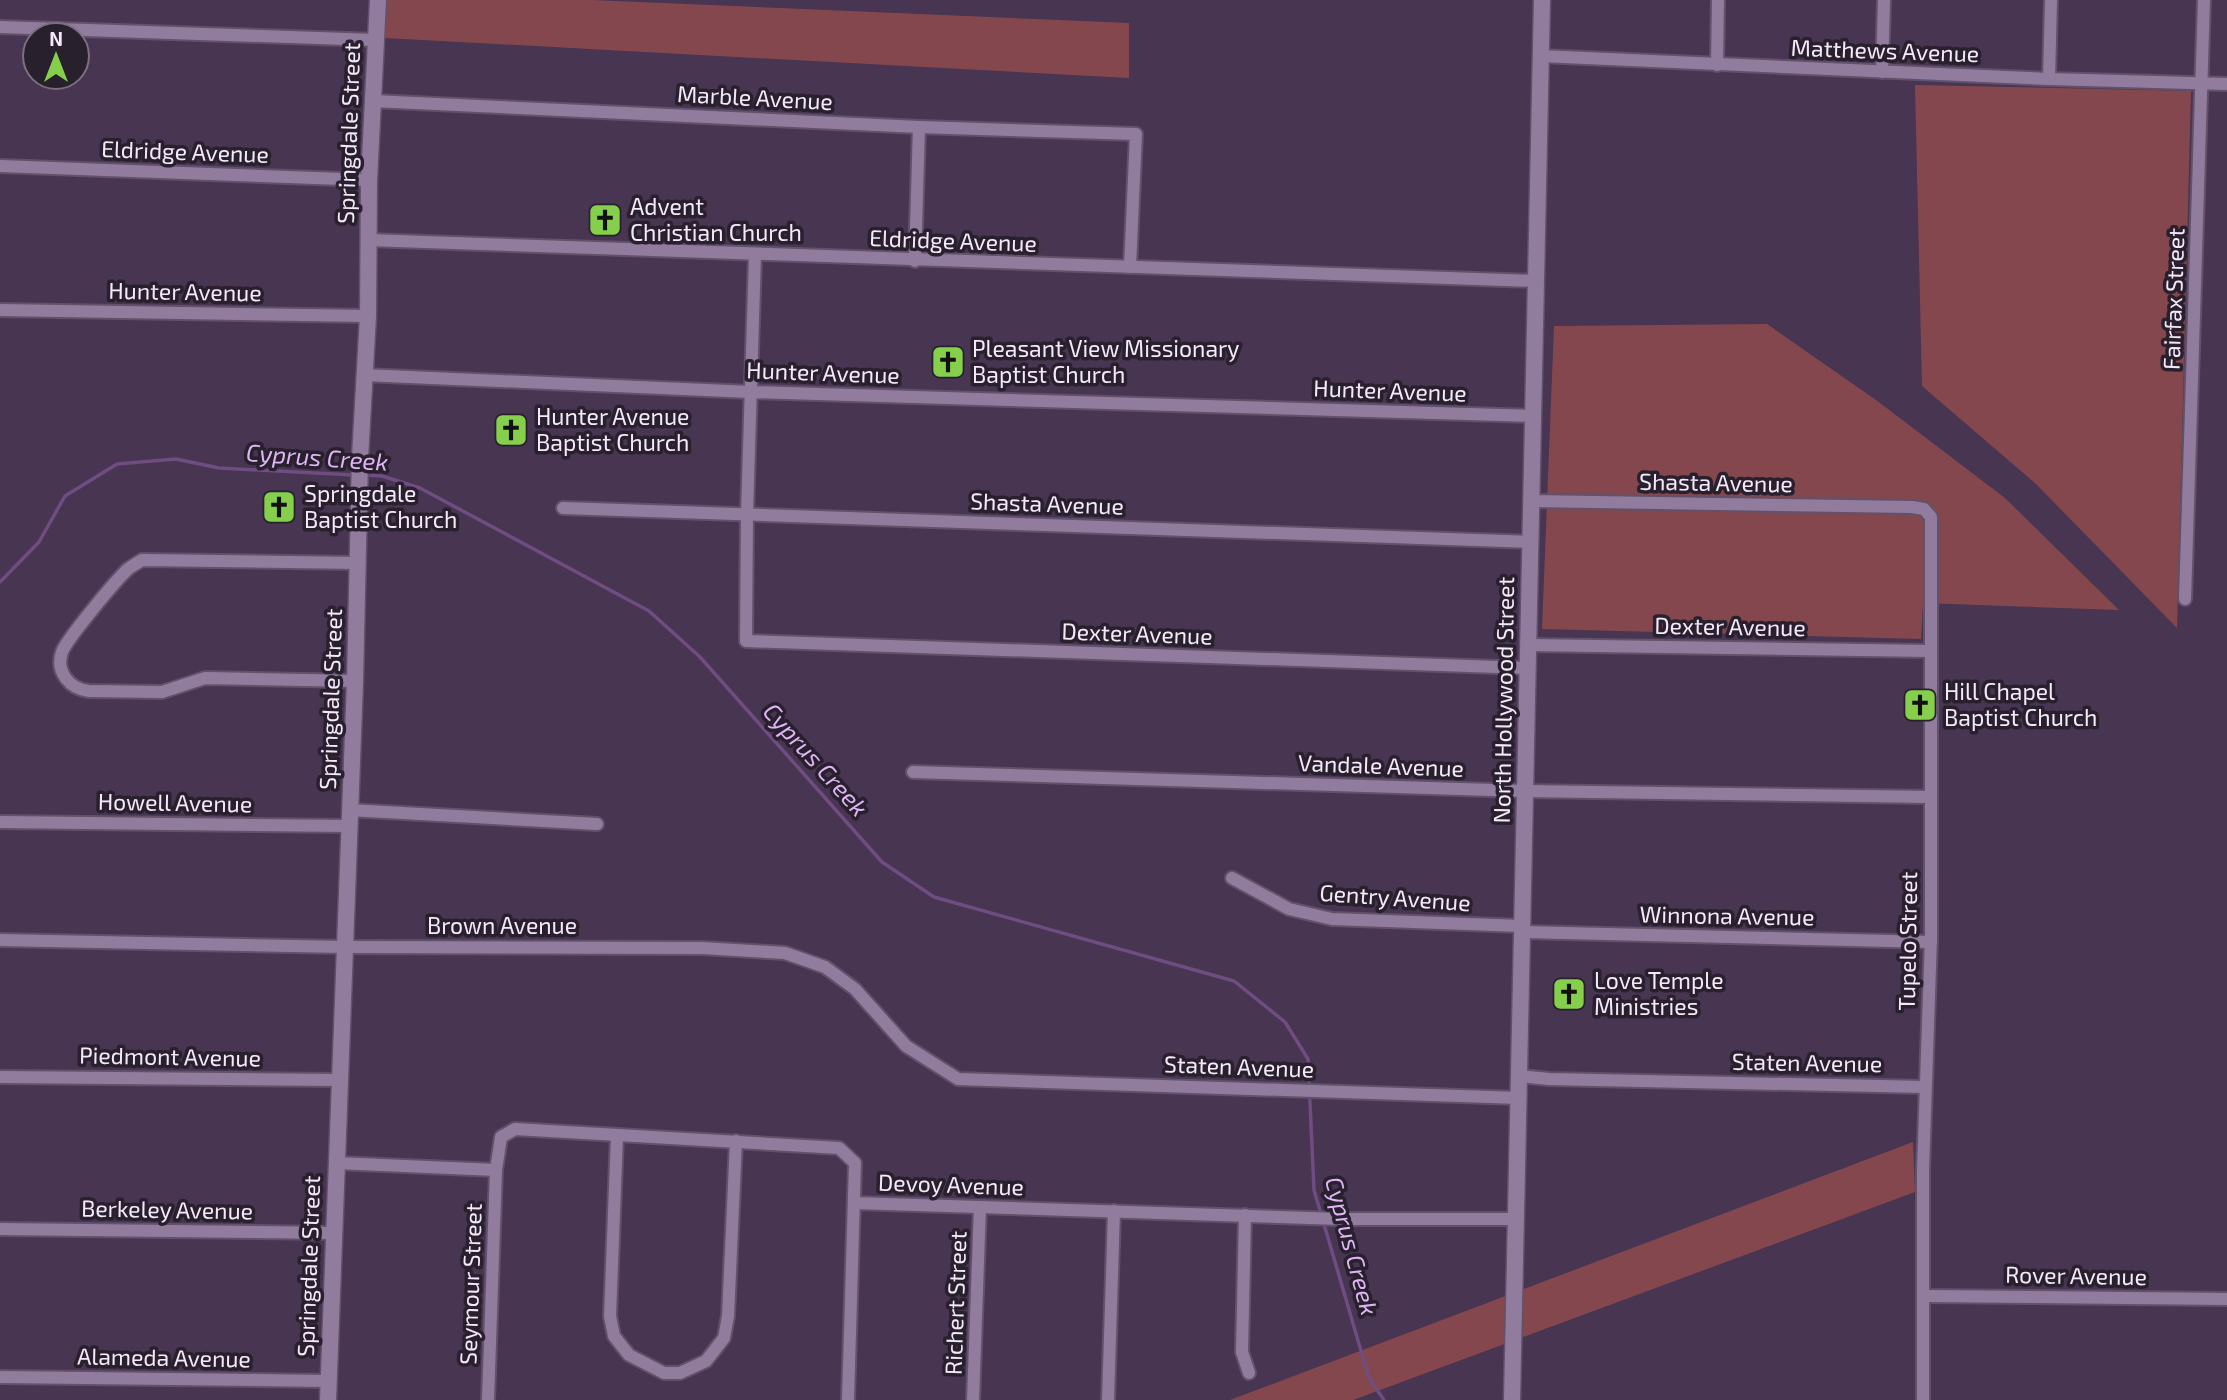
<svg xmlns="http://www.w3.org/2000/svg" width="2227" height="1400" font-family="'Exo 2',sans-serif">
	<rect width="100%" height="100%" fill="#483552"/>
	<g fill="#85474e">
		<polygon points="386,0 592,0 1129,23 1129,78 385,38"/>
		<polygon points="1915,85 2191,91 2177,628 2036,484 1922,386"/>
		<polygon points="1767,324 1876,400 2005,498 2119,610 1923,603 1921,639 1542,629 1554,326"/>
		<polygon points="1913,1142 1915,1192 1353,1400 1230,1400"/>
	</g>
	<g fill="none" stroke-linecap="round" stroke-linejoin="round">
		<g stroke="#6f4c81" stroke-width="3.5">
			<polyline points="365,475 382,476 420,488 649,611 700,657 882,862 934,897 1234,981 1285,1022 1308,1059 1314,1190 1369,1378 1384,1400"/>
			<polyline points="0,582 39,542 65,496 117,464 176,459 219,468 354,475"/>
		</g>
		<defs>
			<g id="street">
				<polyline points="0,27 375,40"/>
				<polyline points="1541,56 2049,79 2227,84"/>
				<polyline points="1717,65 1718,0"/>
				<polyline points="1882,72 1884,0"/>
				<polyline points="2049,79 2051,0"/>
				<polyline points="373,101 919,127 1136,134 1130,267"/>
				<polyline points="0,166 369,180"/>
				<polyline points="369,240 1536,281"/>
				<polyline points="755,255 747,514 746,641 1528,668"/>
				<polyline points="915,261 919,127"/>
				<polyline points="0,310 368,316"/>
				<polyline points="364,375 751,392 1533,416"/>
				<polyline points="1531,501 1912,507 1924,509 1931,517 1931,937 1923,1170 1923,1400"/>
				<polyline points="563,508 1530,542"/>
				<polyline points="2185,599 2204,0"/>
				<polyline points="1528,645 1930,651"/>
				<path d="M355,681L205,678L162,692L89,691C70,689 55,672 62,652C66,640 116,580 128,569C132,566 137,563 142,560L358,563"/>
				<polyline points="913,772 1524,791 1931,797"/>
				<polyline points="349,810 597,824"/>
				<polyline points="0,822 349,826"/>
				<polyline points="1232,878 1289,909 1332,919 1522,926"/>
				<polyline points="1522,932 1931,942"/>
				<polyline points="0,940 344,947 702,948 785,953 825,967 855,989 906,1046 958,1079 1519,1098"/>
				<polyline points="1520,1076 1549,1079 1925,1087"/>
				<polyline points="0,1077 340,1080"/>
				<polyline points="617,1136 610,1316 614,1336 629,1355 664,1373 680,1373 706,1361 724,1338 728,1316 736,1141"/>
				<polyline points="336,1163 496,1170"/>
				<polyline points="855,1203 1341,1219 1516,1219"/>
				<polyline points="1245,1215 1242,1352 1249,1373"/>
				<polyline points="0,1229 333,1233"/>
				<polyline points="1925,1296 2227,1299"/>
				<polyline points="0,1377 328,1381"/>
				<polyline points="488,1400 496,1170 501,1137 515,1129 839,1148 855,1163 848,1400"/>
				<polyline points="973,1400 980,1207"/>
				<polyline points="1108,1400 1114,1211"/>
			</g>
			<g id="secondary">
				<polyline points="328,1400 355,681 360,458 368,316 369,180 378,0"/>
				<polyline points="1512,1400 1542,0"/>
			</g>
		</defs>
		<use href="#street" stroke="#61516a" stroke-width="16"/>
		<use href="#secondary" stroke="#61516a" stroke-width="19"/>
		<use href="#street" stroke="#927c9e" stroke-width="12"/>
		<use href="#secondary" stroke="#927c9e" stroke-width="16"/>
	</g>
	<defs>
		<symbol id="church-square" viewBox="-11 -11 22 22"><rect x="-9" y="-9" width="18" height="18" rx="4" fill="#85cf4c" stroke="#29202e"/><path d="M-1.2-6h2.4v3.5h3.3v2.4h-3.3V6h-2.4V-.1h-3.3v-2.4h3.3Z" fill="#111"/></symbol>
	</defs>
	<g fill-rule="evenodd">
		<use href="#church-square" x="586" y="201" width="38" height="38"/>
		<use href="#church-square" x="929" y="343" width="38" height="38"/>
		<use href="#church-square" x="492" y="411" width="38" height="38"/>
		<use href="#church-square" x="260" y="488" width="38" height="38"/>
		<use href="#church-square" x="1901" y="686" width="38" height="38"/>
		<use href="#church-square" x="1550" y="975" width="38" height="38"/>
	</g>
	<g text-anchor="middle" stroke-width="7" stroke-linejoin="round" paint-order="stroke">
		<g font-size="23" fill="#f4e8fa" stroke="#29202e">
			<text transform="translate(1885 51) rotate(2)" y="8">Matthews Avenue</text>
			<text transform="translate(755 98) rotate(3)" y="8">Marble Avenue</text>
			<text transform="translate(349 133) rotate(-88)" y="8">Springdale Street</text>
			<text transform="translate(185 152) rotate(2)" y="8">Eldridge Avenue</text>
			<text transform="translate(953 241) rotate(2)" y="8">Eldridge Avenue</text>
			<text transform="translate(185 292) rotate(1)" y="8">Hunter Avenue</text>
			<text transform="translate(2174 299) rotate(-88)" y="8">Fairfax Street</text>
			<text transform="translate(823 373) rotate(2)" y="8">Hunter Avenue</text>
			<text transform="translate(1390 391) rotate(2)" y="8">Hunter Avenue</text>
			<text transform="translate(1716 483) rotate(1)" y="8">Shasta Avenue</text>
			<text transform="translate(1047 504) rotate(2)" y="8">Shasta Avenue</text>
			<text transform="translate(1730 627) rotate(1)" y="8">Dexter Avenue</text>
			<text transform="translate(1137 634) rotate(2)" y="8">Dexter Avenue</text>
			<text transform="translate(331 699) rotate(-88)" y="8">Springdale Street</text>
			<text transform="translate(1504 700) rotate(-89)" y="8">North Hollywood Street</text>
			<text transform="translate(1381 766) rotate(2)" y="8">Vandale Avenue</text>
			<text transform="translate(175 803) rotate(1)" y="8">Howell Avenue</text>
			<text transform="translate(1395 898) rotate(4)" y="8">Gentry Avenue</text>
			<text transform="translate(1727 916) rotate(1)" y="8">Winnona Avenue</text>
			<text x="502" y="934">Brown Avenue</text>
			<text transform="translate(1908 941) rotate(-89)" y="8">Tupelo Street</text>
			<text transform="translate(170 1057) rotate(1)" y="8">Piedmont Avenue</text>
			<text transform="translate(1807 1063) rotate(1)" y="8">Staten Avenue</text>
			<text transform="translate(1239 1067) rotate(2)" y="8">Staten Avenue</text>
			<text transform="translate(951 1185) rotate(2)" y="8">Devoy Avenue</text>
			<text transform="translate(167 1210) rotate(1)" y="8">Berkeley Avenue</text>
			<text transform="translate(309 1266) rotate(-88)" y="8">Springdale Street</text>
			<text transform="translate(2076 1276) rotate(1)" y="8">Rover Avenue</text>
			<text transform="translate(471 1284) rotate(-88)" y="8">Seymour Street</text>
			<text transform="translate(956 1303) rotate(-88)" y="8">Richert Street</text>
			<text transform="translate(164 1358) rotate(1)" y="8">Alameda Avenue</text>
		</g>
		<g font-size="23" fill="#f4e8fa" stroke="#29202e" text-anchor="start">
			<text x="630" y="215">Advent<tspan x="630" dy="26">Christian Church</tspan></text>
			<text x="972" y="357">Pleasant View Missionary<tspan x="972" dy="26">Baptist Church</tspan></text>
			<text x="536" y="425">Hunter Avenue<tspan x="536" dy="26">Baptist Church</tspan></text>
			<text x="304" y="502">Springdale<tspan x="304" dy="26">Baptist Church</tspan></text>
			<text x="1944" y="700">Hill Chapel<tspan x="1944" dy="26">Baptist Church</tspan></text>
			<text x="1594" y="989">Love Temple<tspan x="1594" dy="26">Ministries</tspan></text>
		</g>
		<g font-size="24" font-style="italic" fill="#dfb5f5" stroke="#29202e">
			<text transform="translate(317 458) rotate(4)" y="8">Cyprus Creek</text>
			<text transform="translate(815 760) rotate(48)" y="8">Cyprus Creek</text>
			<text transform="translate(1351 1246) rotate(75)" y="8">Cyprus Creek</text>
		</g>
	</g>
	<g transform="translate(56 56)"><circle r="33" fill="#29202e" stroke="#7a7080" stroke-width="2"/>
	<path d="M0-5L12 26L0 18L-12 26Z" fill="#85cf4c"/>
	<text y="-10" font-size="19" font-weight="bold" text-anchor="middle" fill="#f4e8fa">N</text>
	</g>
</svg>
